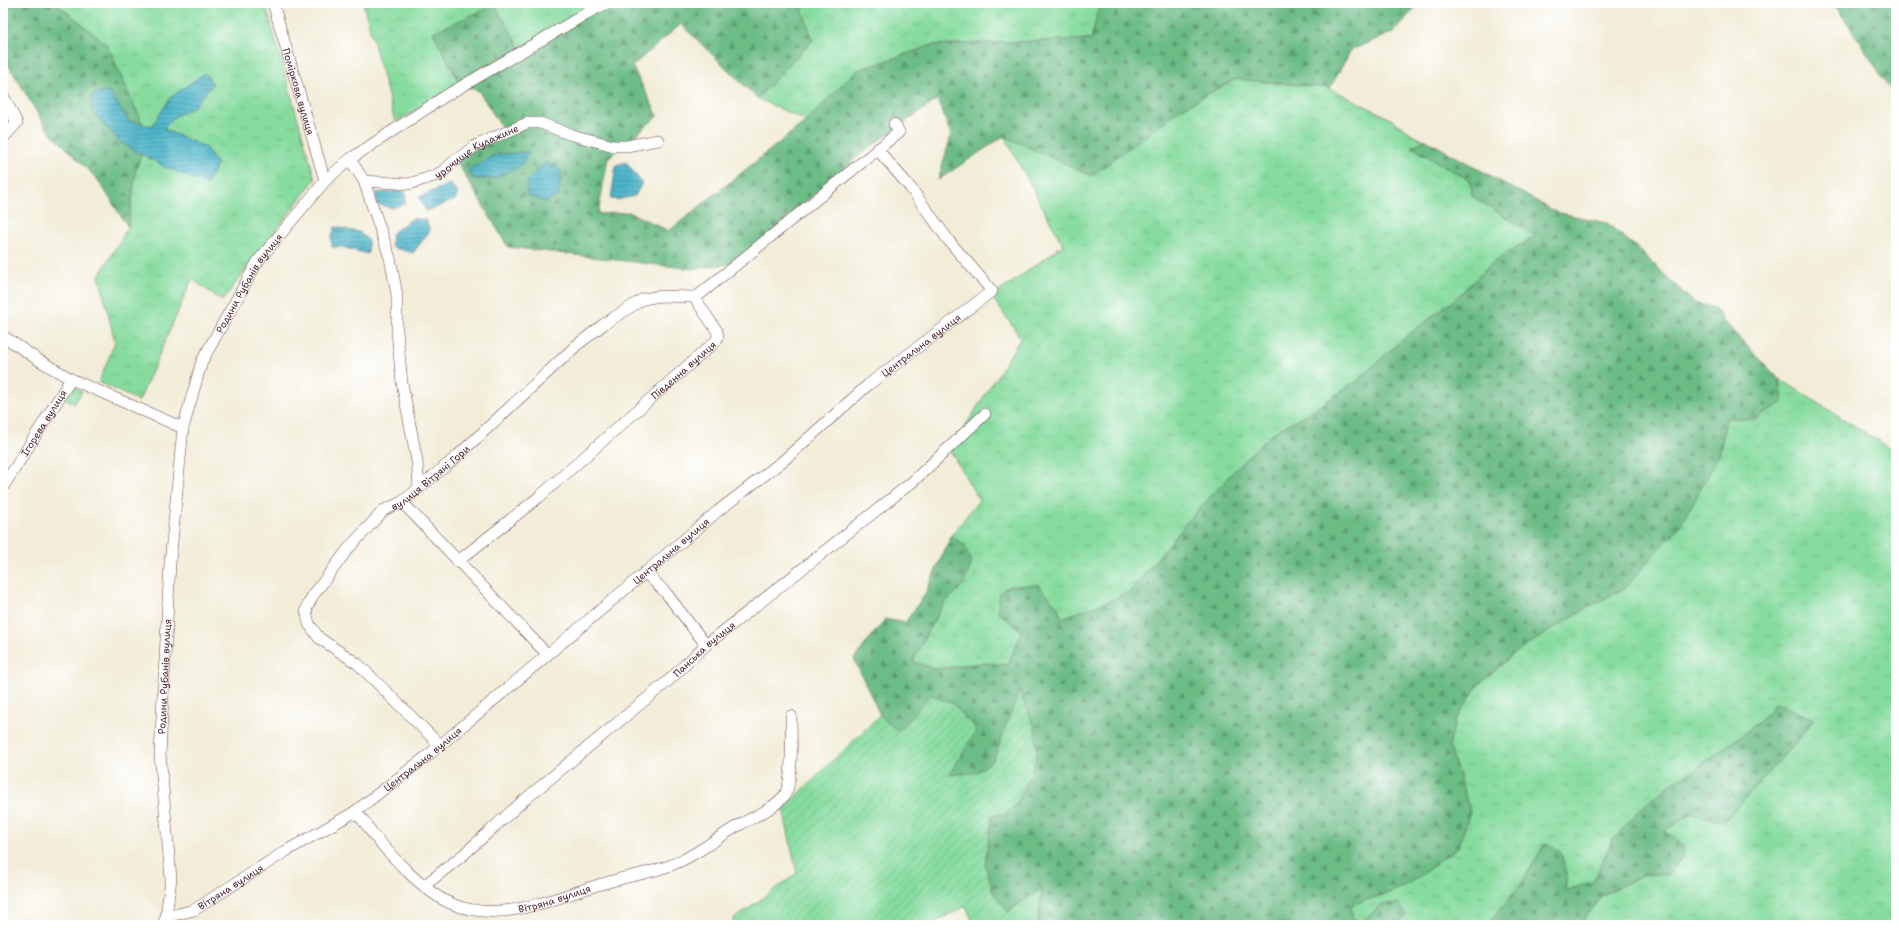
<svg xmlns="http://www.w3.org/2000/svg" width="1899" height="928" font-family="'Shantell Sans',sans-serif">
	<defs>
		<pattern id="grass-tufts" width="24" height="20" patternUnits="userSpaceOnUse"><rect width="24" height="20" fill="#86dc9f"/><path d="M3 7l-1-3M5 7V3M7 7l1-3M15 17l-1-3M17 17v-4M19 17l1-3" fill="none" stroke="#75bc89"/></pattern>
		<pattern id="forest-firs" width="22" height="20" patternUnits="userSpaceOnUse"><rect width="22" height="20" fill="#6cbc86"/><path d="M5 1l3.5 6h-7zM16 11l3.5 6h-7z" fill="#5b986e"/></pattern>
		<pattern id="park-crowns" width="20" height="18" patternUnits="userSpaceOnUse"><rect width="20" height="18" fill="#86dc9f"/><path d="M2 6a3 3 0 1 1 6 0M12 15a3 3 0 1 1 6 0" fill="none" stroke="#75bc89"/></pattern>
		<pattern id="garden-furrows" width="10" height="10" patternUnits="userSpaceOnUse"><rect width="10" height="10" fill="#86dc9f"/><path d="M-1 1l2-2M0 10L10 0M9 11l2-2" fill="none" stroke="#75bc89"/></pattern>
		<pattern id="water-rules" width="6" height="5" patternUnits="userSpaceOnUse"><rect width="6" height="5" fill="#4cb5ca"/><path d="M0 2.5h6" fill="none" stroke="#4193a4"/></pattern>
	</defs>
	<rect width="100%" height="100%" fill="#fff"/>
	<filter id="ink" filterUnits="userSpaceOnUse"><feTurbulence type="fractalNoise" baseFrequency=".025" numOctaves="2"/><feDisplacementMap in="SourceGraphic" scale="8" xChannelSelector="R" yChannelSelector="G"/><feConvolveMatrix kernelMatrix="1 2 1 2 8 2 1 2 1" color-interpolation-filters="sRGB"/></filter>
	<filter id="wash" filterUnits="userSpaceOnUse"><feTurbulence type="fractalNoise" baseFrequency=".012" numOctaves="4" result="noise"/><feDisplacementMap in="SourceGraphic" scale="16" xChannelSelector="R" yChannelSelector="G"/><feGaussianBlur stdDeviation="0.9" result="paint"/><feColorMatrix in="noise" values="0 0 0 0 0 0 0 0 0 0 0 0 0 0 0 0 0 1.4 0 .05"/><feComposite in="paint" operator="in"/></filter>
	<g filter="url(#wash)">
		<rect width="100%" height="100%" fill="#f2edd8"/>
		<g fill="url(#grass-tufts)" stroke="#687e65">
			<polygon points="56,3 265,3 315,179 222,301 192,279 139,401 99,382 115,342 99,276 128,227 136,169 148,136 107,45"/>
			<polygon points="363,3 607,3 522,51 433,32 461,87 395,122"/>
			<polygon points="809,3 1100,3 1092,39 933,45 856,71 806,121 757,98 813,40 802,10"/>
			<polygon points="1236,79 1330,88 1389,118 1418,138 1426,140 1411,147 1471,181 1472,196 1536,236 1497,259 1453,301 1408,335 1357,381 1315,409 1276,431 1248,456 1189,520 1130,592 1110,601 1062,618 1057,606 1022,631 1008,665 982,663 938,669 913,662 928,630 944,604 964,584 964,545 951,536 979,500 950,450 1021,338 992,297 1063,245 1004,136 1091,175 1182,108"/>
			<polygon points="1780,379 1896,452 1896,925 1580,925 1602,895 1644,874 1668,875 1663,831 1693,813 1801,737 1814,719 1776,703 1763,719 1709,760 1612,841 1593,882 1565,891 1567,873 1533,864 1520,886 1486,925 1397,925 1407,915 1381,905 1361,923 1352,917 1351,905 1394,891 1417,878 1459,846 1470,812 1449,745 1456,719 1477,686 1515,653 1579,612 1625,588 1682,523 1720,453 1726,418 1783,402"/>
		</g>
		<g fill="url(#forest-firs)" stroke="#5b6e58">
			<polygon points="3,3 56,3 107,45 148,136 136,169 128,227 98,180 47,129 3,56"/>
			<polygon points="613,3 809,3 802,10 813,40 757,98 681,24 632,66 658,116 608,158 598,214 629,212 669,231 806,121 856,71 933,45 1091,39 1100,3 1419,3 1394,32 1351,50 1330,88 1236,79 1182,108 1091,176 1004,136 938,180 951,136 938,99 867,149 735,263 692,269 508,247 457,162 503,129 478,90 461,87 433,32 495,5 522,51 553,33"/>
			<path d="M1833,3H1896V98C1874,66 1856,33 1833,3Z"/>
			<polygon points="1426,140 1556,212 1607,223 1636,247 1694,303 1713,307 1731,329 1779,379 1783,402 1755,420 1726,418 1720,453 1682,523 1625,588 1579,612 1515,653 1477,686 1456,719 1449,745 1470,812 1459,846 1417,878 1394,891 1351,905 1352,917 1361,923 1381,905 1398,903 1407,915 1397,925 1039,925 1042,888 1008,912 994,894 985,865 992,816 1006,813 1019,692 993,761 974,773 949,775 976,731 974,725 965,719 954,704 898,733 880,715 854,659 885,619 905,623 925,594 951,536 964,545 972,562 964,584 944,604 928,630 913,662 938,669 982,663 1008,665 1022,631 998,612 999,593 1009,586 1038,585 1057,606 1062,618 1110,601 1130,592 1189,520 1248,456 1276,431 1315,409 1357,381 1408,335 1453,301 1497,259 1536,236 1472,196 1471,181 1411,147"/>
			<polygon points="1775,703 1814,719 1801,737 1723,822 1693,813 1664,831 1684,845 1682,858 1668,875 1644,874 1602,895 1580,925 1486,925 1520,886 1545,843 1560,851 1567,873 1565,891 1593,882 1612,841 1639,810 1671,784 1709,760 1763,719"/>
		</g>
		<polygon fill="url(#park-crowns)" stroke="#687e65" points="72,385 82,392 74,404 64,397"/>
		<polygon fill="url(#garden-furrows)" stroke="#687e65" points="1019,691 1035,728 1037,752 1031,774 1016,805 1006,813 992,816 985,865 994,894 1008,912 1042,888 1038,925 974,925 966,906 929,925 734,925 733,920 797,873 783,809 880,715 898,732 930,695 954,704 965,718 974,725 976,731 949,775 974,773 993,761"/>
		<g fill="url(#water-rules)" stroke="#4b6a7a">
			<polygon points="205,73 213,84 192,108 174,117 164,129 205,147 217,164 207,184 165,167 121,143 93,112 91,95 109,92 129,121 152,126 171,97"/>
			<polygon points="529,152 520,166 493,179 474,179 468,170 494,155"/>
			<polygon points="626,162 642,183 635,196 616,200 611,198 616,165"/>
			<polygon points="545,163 561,170 559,195 546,202 526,195 528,180"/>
			<polygon points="450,184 458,193 455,200 426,211 419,197"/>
			<polygon points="399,191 406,193 405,204 392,208 377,204 376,193"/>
			<polygon points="413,218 426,220 430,231 413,253 391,247 392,233"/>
			<polygon points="335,227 359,232 368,240 368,254 342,247 332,247 331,238"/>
		</g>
	</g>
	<g filter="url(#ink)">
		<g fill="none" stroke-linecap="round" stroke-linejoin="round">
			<defs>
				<g id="minor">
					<path id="s1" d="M273,3L325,181"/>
					<polyline points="3,95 17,123 3,138"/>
					<polyline points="350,159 364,181 390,258 397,295 397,331 402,383 417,461 419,487"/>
					<path id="s2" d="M364,181L409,184L434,176L445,170L452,163L475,146L527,123H540L572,135L614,146H627L658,140"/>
					<polyline points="3,336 37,359 71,379 183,428"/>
					<path id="s3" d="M3,487L71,379"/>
					<polyline points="402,502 547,654"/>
					<path id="s4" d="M457,562L539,497L716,341L718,336L717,331L694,297"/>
					<polyline points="645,572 666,593 706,645"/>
					<path id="s5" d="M440,745L358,664L319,638L309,624L306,610L312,597L348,549L384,510L402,502L454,459L577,345L604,324L643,299L660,296L694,297L699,295L899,132L894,124"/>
					<path id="s6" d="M353,813L431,753L718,511L784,460L868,385L992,291L949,241L910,187L877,149"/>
					<path id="s7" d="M424,886L463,855L523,801L668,681L706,645L911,483L985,414"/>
					<path id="s8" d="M166,917L194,910L286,851L353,813C364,817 366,826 373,834C391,856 425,893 452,904C506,926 561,894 612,881C633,875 656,872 676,863C700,853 719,836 741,824C755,816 773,809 784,796C794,783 791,733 791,716"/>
					<path id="s9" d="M163,925L166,917L171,879L160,754L170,563L183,428L202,361L258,261L325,181L350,159L447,95L589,12L607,3"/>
				</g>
			</defs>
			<use href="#minor" stroke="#633e45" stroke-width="12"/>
			<use href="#minor" stroke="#fff" stroke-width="11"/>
		</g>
	</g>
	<g text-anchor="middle" stroke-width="3" stroke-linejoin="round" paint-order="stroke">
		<g font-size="10" fill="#4a1f2b" stroke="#fff">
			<text dy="4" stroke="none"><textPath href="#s1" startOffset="92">Поміркова вулиця</textPath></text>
			<text dy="4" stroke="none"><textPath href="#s2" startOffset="121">урочище Кулажине</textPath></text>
			<text dy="4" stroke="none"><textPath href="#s9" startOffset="660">Родини Рубанів вулиця</textPath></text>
			<text dy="4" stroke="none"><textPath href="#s6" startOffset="736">Центральна вулиця</textPath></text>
			<text dy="4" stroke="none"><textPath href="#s4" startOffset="297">Південна вулиця</textPath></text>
			<text dy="4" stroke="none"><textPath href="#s3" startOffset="76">Ігорева вулиця</textPath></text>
			<text dy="4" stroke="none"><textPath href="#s5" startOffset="378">вулиця Вітряні Гори</textPath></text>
			<text dy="4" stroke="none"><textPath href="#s6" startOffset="412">Центральна вулиця</textPath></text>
			<text dy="4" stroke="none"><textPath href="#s7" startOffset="367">Панська вулиця</textPath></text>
			<text dy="4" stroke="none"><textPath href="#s9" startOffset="250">Родини Рубанів вулиця</textPath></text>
			<text dy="4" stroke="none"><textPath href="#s6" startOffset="88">Центральна вулиця</textPath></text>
			<text dy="4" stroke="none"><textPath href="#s8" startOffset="72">Вітряна вулиця</textPath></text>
			<text dy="4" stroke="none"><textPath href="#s8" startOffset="456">Вітряна вулиця</textPath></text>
		</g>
	</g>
	<rect width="1899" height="928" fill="none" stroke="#fff" stroke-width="16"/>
</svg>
